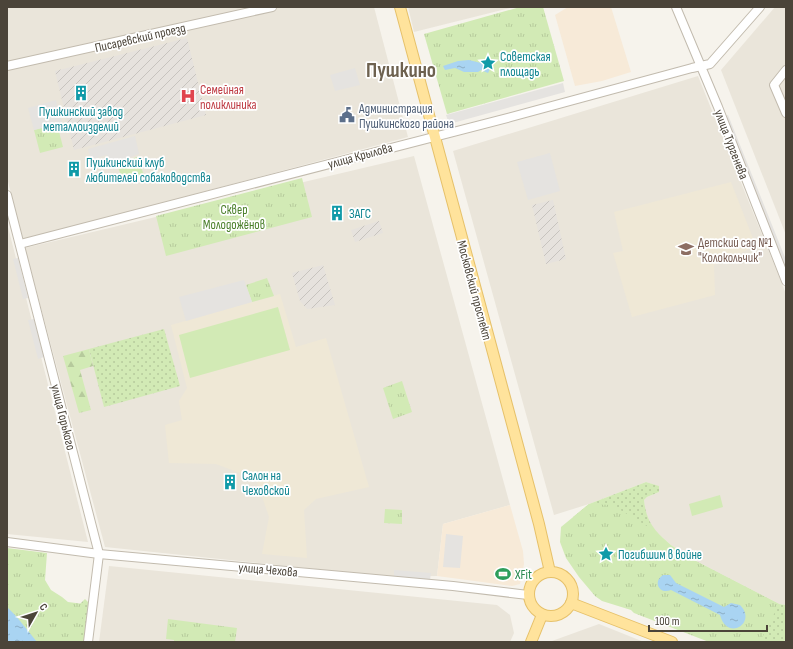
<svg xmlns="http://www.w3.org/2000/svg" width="793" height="649" font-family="'Sofia Sans Condensed',sans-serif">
	<defs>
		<pattern id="industrial-furrows" width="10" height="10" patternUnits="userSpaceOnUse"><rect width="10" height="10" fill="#e6e2dd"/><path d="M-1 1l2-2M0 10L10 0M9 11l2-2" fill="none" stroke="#c7c3be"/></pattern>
		<pattern id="grass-dots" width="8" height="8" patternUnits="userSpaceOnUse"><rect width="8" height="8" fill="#d2eab5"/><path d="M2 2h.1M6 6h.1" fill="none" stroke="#b6ca9c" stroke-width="1.8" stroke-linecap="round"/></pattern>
		<pattern id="forest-firs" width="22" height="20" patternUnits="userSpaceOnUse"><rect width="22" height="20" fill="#d2eab5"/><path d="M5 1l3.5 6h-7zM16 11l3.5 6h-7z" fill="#b6ca9c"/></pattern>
		<pattern id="park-tufts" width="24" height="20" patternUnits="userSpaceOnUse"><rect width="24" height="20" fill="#d2eab5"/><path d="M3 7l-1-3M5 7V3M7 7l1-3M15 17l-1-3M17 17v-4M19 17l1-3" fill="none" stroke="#b6ca9c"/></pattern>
		<pattern id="water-ripples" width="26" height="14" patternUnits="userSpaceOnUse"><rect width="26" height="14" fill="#a9d4f2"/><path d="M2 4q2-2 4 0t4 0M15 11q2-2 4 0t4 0" fill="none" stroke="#8caec5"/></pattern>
	</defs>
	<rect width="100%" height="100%" fill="#f6f3ec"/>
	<g fill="#eae5da">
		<polygon points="7,7 374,7 408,137 23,240 7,178"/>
		<polygon points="408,7 514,7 414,32"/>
		<polygon points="775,7 786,7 786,235 721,70"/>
		<polygon points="698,76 786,294 786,605 779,604 688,557 671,545 655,531 649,522 645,511 644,500 647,497 659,492 658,486 646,482 589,504 554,515 453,151"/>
		<polygon points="414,156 510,505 443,524 437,576 393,577 105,547 25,248"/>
		<polygon points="7,223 88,542 7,534"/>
		<polygon points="109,566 497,605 510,615 514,633 510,642 99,642"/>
		<polygon points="599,624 644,642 551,642 552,641"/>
	</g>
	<g fill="#f7ead8">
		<polygon points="568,7 611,7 631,72 602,81 575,86 555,15"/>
		<polygon points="510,505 523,551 524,564 520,584 512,586 437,576 443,524"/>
	</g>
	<g fill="url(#industrial-furrows)">
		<polygon points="187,38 206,115 74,150 55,71"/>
		<polygon points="553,200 566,259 546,264 532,205"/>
		<polygon points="379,221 383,233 355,242 351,230"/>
		<polygon points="323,265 335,305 307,309 300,301 292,273"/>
	</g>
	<g fill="#efe8d6">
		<polygon points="731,182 756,246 714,265 715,295 632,317 613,253 623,251 614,212"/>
		<polygon points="280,294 296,347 326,338 369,487 316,499 304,510 307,558 262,554 269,517 256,479 216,464 169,463 165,425 182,420 179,401 187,388 171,325"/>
	</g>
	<g fill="url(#grass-dots)">
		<polygon points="164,329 180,386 104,407 89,349"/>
		<path d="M646,482L659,486V492L647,497L644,500C646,520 653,529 667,542L573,517L589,504Z"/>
		<polygon points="671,545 688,557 779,604 786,605 786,638 784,642 747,642 729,589"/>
		<polygon points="85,599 88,602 88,617 85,642 73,642 80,604"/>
	</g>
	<polygon fill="url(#forest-firs)" points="89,349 93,366 80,370 91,410 79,413 63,356"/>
	<g fill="url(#park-tufts)">
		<polygon points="520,7 543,7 564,81 447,114 424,34"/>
		<polygon points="57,124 63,147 40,153 34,130"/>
		<polygon points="137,157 144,175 123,182 117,164"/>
		<polygon points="302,178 312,217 166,256 156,216"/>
		<polygon points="267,278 274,296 252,302 246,285"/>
		<polygon points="402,381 412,412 393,419 383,388"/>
		<polygon points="589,504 612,505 655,531 671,545 688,557 779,604 760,642 709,642 634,613 631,610 602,601 595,596 579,577 566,558 560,542 561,527"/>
		<polygon points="385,509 402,510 402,524 384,523"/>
		<polygon points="7,548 47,553 45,580 51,590 62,597 68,602 84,604 79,642 7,642"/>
		<polygon points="168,619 237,628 235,642 174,642 174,640 166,639"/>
	</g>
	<g fill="#d2eab5">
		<polygon points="278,307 290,350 190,378 179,335"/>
		<polygon points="720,495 723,507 692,516 689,504"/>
	</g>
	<g fill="#e5e3e0">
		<polygon points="355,68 360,85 335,91 330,75"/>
		<polygon points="563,83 565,92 449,124 446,115"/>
		<polygon points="56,100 62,123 34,130 28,108"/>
		<polygon points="728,115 786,260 786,274 723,117"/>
		<polygon points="135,136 139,154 110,164 107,155 91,160 88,149"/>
		<polygon points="550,153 560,191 528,200 517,162"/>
		<polygon points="18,258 28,298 23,299 13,259"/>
		<polygon points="244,280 252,302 186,321 179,297"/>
		<polygon points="34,319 44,357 38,359 28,320"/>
		<polygon points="446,534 463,536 460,568 443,567"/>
		<polygon points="394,570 431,573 430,580 394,577"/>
	</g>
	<g fill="url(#water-ripples)">
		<polygon points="469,60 481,63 490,69 488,73 481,70 478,72 464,72 455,68 445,70 443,66 458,61"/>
		<path d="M663,575H670L676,583L724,607L731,603L740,605C758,623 727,642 720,615L671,590C660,595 652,582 663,575Z"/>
		<polygon points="7,607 16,616 37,642 7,642"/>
	</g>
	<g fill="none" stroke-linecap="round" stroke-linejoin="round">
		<defs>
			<g id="minor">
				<polyline points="676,7 718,107 786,281"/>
				<polyline points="7,66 272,7"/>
				<polyline points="786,70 774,85 786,113"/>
				<polyline points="7,195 99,554 88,642"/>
				<polyline points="20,244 511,117 692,68 710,64 760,7"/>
				<polyline points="7,542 99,554 453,586 528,595"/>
			</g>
			<g id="major">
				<polyline points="400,7 539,524 550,572"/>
				<circle cx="551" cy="594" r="22"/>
				<polyline points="571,603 672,642"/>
				<polyline points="531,642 542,615"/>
			</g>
		</defs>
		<use href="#minor" stroke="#c2bbae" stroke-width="10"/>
		<use href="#major" stroke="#e6c16a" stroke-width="12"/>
		<use href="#minor" stroke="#fff" stroke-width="8"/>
		<use href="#major" stroke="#ffe39c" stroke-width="10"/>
	</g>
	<defs>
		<symbol id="sight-bare" viewBox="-9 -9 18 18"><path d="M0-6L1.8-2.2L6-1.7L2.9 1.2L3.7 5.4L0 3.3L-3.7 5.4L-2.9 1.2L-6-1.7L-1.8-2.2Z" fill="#0f9aa8" stroke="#fff" stroke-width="2.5" paint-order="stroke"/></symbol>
		<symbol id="building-bare" viewBox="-9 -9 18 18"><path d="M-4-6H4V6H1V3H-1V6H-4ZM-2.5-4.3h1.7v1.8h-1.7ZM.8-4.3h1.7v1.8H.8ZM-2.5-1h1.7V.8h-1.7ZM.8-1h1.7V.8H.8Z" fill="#0f9aa8" stroke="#fff" stroke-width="2.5" paint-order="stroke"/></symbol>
		<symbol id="hospital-bare" viewBox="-9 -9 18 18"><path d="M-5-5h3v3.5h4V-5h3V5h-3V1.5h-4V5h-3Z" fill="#e0444e" stroke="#fff" stroke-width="2.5" paint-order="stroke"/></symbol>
		<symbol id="civic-bare" viewBox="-9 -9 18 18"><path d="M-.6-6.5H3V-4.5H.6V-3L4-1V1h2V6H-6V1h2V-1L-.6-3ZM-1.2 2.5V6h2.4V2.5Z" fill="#5c6f8a" stroke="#fff" stroke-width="2.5" paint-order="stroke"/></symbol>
		<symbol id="school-bare" viewBox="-9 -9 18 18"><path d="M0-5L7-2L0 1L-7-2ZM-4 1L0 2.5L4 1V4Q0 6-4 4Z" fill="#8d6e63" stroke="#fff" stroke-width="2.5" paint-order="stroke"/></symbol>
		<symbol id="stadium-bare" viewBox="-9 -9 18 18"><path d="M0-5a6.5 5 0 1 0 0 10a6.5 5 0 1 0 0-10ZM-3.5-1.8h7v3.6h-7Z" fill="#2e9e5b" stroke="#fff" stroke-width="2.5" paint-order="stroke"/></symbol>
	</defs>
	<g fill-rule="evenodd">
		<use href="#sight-bare" x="477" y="52" width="22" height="22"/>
		<use href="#building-bare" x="70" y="82" width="22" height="22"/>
		<use href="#hospital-bare" x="177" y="85" width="22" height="22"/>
		<use href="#civic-bare" x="336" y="104" width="22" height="22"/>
		<use href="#building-bare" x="63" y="158" width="22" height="22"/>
		<use href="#building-bare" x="326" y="202" width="22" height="22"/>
		<use href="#school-bare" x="675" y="238" width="22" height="22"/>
		<use href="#building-bare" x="219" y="471" width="22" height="22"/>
		<use href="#sight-bare" x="595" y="543" width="22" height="22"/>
		<use href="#stadium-bare" x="492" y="563" width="22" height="22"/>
	</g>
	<g text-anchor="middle" stroke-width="3.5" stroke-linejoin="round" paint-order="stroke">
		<g font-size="13" fill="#4b4439" stroke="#fff">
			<text transform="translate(140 37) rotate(-13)" y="5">Писаревский проезд</text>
			<text transform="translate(732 144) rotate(69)" y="5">улица Тургенева</text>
			<text transform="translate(360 155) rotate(-15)" y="5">улица Крылова</text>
			<text transform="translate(475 290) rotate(75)" y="5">Московский проспект</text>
			<text transform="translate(64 417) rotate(76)" y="5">улица Горького</text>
			<text transform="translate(268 569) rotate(5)" y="5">улица Чехова</text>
		</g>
		<g font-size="13" fill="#0d838f" stroke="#fff" text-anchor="start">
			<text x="500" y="61">Советская<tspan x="500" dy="15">площадь</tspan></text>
			<text x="81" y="116" text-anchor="middle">Пушкинский завод<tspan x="81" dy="15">металлоизделий</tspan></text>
			<text x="86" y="167">Пушкинский клуб<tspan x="86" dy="15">любителей собаководства</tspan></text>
			<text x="349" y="218">ЗАГС</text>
			<text x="242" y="480">Салон на<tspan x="242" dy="15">Чеховской</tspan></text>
			<text x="618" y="559">Погибшим в войне</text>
		</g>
		<g font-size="13" fill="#be3a42" stroke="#fff" text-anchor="start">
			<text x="200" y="94">Семейная<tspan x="200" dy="15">поликлиника</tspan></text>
		</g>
		<g font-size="13" fill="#4e5e75" stroke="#fff" text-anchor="start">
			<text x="359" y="113">Администрация<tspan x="359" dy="15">Пушкинского района</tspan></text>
		</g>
		<g font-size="13" fill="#4a7f2a" stroke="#fff">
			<text x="234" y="214">Сквер<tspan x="234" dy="15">Молодожёнов</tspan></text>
		</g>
		<g font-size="13" fill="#785e54" stroke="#fff" text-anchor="start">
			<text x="698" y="247">Детский сад №1<tspan x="698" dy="15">"Колокольчик"</tspan></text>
		</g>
		<g font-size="13" fill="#27864d" stroke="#fff" text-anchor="start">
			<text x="515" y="579">XFit</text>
		</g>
		<g font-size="21" font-weight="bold" fill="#6e6250" stroke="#fff">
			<text x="401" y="77">Пушкино</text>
		</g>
	</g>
	<rect width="793" height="649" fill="none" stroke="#4b4439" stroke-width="16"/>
	<g transform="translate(36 613) rotate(51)" stroke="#ffffff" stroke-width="3" paint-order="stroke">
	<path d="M0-3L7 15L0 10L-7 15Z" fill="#4b4439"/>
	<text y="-6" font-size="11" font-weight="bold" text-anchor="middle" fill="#4b4439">С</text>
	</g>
	<path d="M649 625v6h118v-6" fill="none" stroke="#4b4439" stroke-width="2"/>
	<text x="655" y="625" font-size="12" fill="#4b4439" stroke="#ffffff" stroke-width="3" paint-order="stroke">100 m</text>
</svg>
